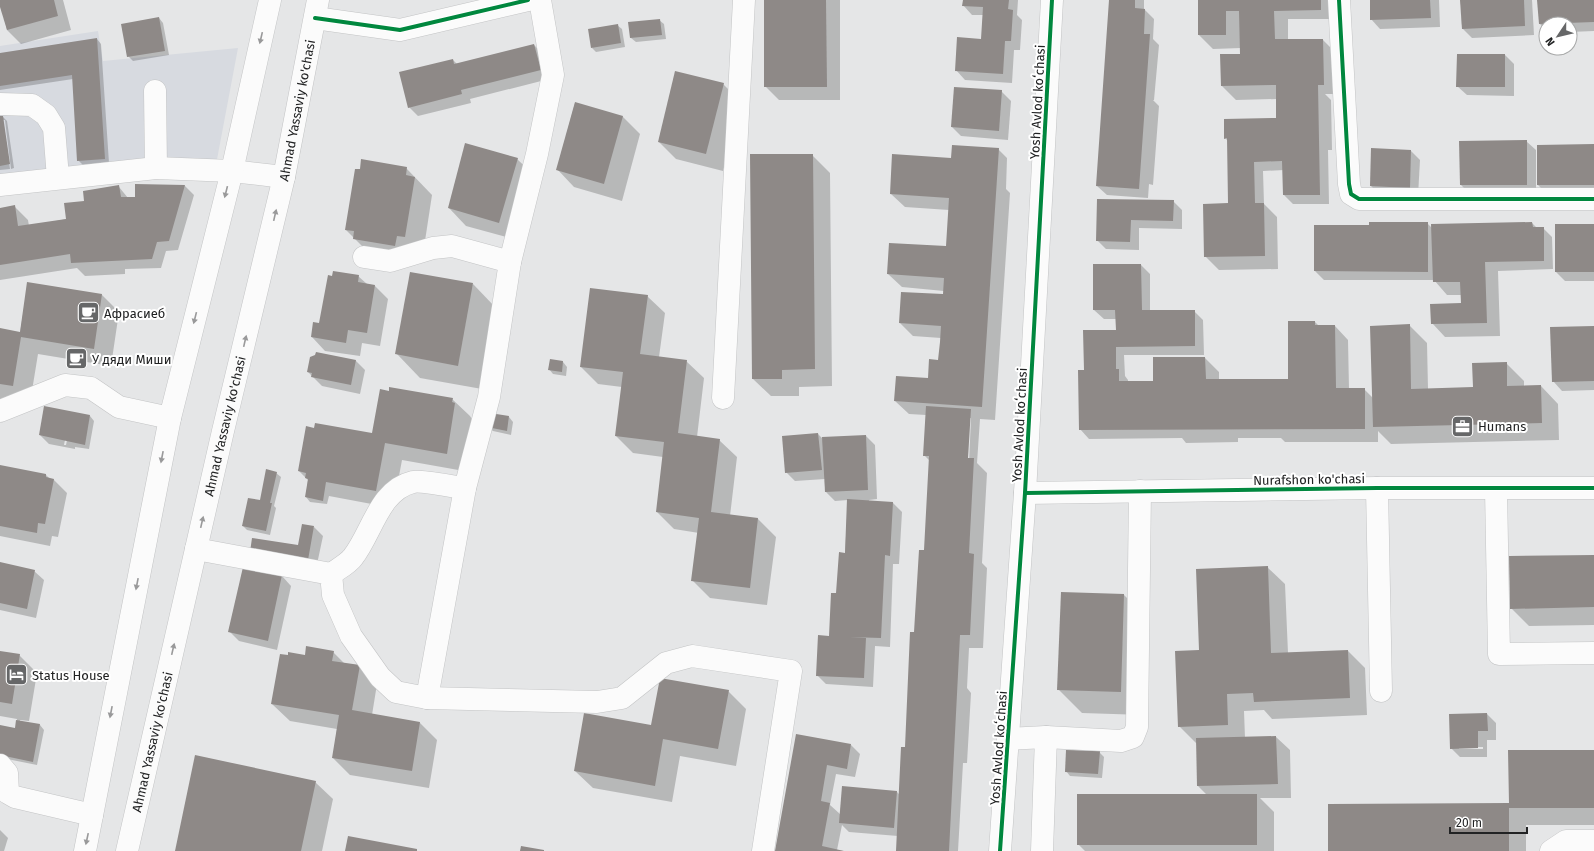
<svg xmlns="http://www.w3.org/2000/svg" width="1594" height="851" font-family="'Fira Sans',sans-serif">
	<rect width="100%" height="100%" fill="#e5e6e7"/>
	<polygon fill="#d7dae0" points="98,31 103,61 238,48 215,170 0,188 0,46"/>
	<g fill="#0003" fill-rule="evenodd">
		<polygon points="0,0 63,0 71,30 21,44 7,30"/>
		<polygon points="765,0 840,0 840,100 779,100 765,86"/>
		<polygon points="964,0 1018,0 1017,15 1022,20 1020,50 1014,50 1012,83 965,80 956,70 982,40 983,15 972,15 963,5"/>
		<polygon points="1110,0 1144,0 1144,9 1154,19 1153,39 1159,45 1154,100 1153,100 1159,106 1153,185 1149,184 1148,198 1107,195 1097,186"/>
		<polygon points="1199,0 1329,0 1330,19 1288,19 1288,40 1323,40 1332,49 1333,94 1325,94 1331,100 1332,150 1328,150 1329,204 1293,204 1284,195 1284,170 1263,171 1264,204 1277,217 1278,269 1219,270 1205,256 1230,204 1228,141 1225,138 1277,119 1277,99 1236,100 1222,86 1221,55 1241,55 1241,48 1213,49 1199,35"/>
		<polygon points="1371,0 1439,0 1440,27 1380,29 1371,19"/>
		<polygon points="1461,0 1532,0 1534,35 1472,38 1462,28"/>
		<polygon points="1538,0 1594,0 1594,31 1570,32 1570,24 1546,24 1546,30 1540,24"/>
		<polygon points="159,18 163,23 169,55 133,61 128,56"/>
		<polygon points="659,20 664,24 666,39 636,42 631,38 630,23"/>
		<polygon points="617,25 622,29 625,47 596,52 592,48"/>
		<polygon points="97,39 101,44 109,163 83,165 78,160 73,79 0,90 0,54"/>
		<polygon points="534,45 543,54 549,79 470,99 471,103 418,116 409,107 453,60 457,64"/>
		<polygon points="1505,55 1514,64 1514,96 1467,95 1457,86"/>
		<polygon points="723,84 741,102 723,171 676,159 659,142"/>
		<polygon points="1001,91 1011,101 1008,140 961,136 952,127"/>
		<polygon points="575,103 623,117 640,134 622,201 574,187 557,169"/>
		<polygon points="0,117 3,117 7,121 14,168 11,169 5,120 3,120 10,169 0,170"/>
		<polygon points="1526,141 1536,150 1536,194 1470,194 1461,185"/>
		<polygon points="1594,145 1594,194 1547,194 1538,185"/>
		<path d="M998,149L1007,158L1006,189L1010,193L995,420L980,419L977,463L987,473L982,563L987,568L983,648H969L967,688L971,693L967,763H963L958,851H897L898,836L849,832L842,825L837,850L843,851H776L787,795L851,745L860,754L855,777L836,774L830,805L840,814L897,792L900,795L908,748L915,633L925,551L930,461L924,455L926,415L909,414L895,401L929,379L939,361L941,338L913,336L900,323L944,295V291L902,287L888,274L947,247L949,210L905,207L891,194L952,159ZM969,418H971L969,463H967Z"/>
		<polygon points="1411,151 1420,160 1418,196 1380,195 1371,186"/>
		<polygon points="812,155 830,173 832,386 799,387 799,396 771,396 753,379"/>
		<polygon points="517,159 535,176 517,240 466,226 449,208"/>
		<polygon points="406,168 432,195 423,254 372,256 346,230"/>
		<polygon points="185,186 194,195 178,250 166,251 161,268 125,269 125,274 85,276 77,268 0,280 0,209 14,206 28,220 29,226 67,219 86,202 119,187 128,198 135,198"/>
		<polygon points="1098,200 1173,201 1182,210 1182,229 1139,228 1139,250 1106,249 1097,240"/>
		<polygon points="1427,223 1432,228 1532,223 1537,228 1543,228 1552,237 1553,269 1498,271 1500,336 1445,337 1432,323 1462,304 1462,295 1447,295 1434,280 1324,280 1315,271 1370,226"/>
		<polygon points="1594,225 1594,281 1565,281 1556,272"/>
		<polygon points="1141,265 1150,274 1150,311 1194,311 1203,320 1204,355 1124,355 1125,376 1128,380 1128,382 1154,382 1205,358 1219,372 1219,380 1289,380 1315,322 1319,326 1335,326 1348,340 1349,389 1364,389 1373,398 1409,325 1427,343 1428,389 1474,388 1506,363 1524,381 1524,387 1541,386 1558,404 1559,440 1391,444 1378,431 1378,442 1285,442 1281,438 1238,438 1238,442 1186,443 1182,438 1089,439 1080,429 1085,371 1117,331 1116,319 1104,319 1094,310"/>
		<polygon points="358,276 367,284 375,286 388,299 380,346 362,343 360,356 325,351 312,337"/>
		<polygon points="28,283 102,295 119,312 111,366 38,354 30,403 0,399 0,329 20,333"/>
		<polygon points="473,284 496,308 482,389 420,378 397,354"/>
		<polygon points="647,296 665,313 659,357 686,361 704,378 697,437 719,440 737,457 730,516 758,519 776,537 767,605 710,598 692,580 699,533 674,529 657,512 663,457 633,453 616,436 622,387 598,384 581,367"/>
		<polygon points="1594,327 1594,390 1562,391 1553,381"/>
		<polygon points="317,354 356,361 365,370 360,394 322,386 308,372"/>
		<polygon points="551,360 563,362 567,367 566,376 553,374 549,369"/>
		<polygon points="452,399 470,416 473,421 464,471 402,460 393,508 329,496 327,504 310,502 306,497 308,480 299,471 373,435"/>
		<path d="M45,407L90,416L94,421L89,449L75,447V449L49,444L40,435ZM69,419L71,420L66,445H64Z"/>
		<polygon points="509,417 513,422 511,435 493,431 488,427"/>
		<polygon points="818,434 824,440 866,436 875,445 877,499 869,500 869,501 893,503 902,512 899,564 893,564 890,647 875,646 873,687 826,684 817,675 830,637 845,554 848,500 835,501 826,492 825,479 795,481 786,472"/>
		<polygon points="0,466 46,475 50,479 53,479 67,493 58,537 52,536 50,546 0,536"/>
		<polygon points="276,473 281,477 274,506 276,508 270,535 247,530 243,526 260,501"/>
		<polygon points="314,527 323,536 316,569 260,560 299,546"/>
		<polygon points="1594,556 1594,625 1529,626 1511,608"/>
		<polygon points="0,563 34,571 44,580 36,618 0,610"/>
		<polygon points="1267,567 1285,584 1288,653 1348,651 1365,668 1367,715 1272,719 1264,710 1244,711 1245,738 1276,737 1290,750 1291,798 1260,798 1274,812 1274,851 1085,851 1078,844 1207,795 1198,786 1197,744 1179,726 1200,651"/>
		<polygon points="282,576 291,586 277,650 239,641 230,632"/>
		<polygon points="1062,593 1124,595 1148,619 1144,715 1082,713 1058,689"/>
		<polygon points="0,652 19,655 37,673 29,721 20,720 20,722 40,725 44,730 37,765 7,759 0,762 0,726 16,729 17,719 0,716"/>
		<polygon points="333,652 345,664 359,666 377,684 372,715 420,723 437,740 429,788 350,775 333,758 337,729 290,721 272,704 305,656"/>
		<polygon points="728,691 746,709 736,766 680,756 672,802 593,788 575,771 652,726"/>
		<path d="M1487,714L1496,723V740H1487V757H1460L1451,748ZM1459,747H1483V749H1459Z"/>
		<polygon points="1594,751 1594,825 1526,825 1526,851 1329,851 1510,804"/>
		<polygon points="1099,752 1104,757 1102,778 1070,776 1066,771"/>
		<polygon points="315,782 333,799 322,851 176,851"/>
		<polygon points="0,830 8,838 4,851 0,851"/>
	</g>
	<g fill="#8e8987">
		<polygon points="0,0 54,0 58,16 7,30 0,7"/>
		<polygon points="764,0 826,0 827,87 764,87"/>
		<polygon points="963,0 1009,0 1008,9 1013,10 1011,41 1005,41 1003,74 955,71 957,37 981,39 983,7 962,6"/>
		<polygon points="1109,0 1135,0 1135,8 1145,9 1144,34 1150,34 1139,189 1096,186"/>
		<polygon points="1198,0 1321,0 1321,10 1274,11 1275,39 1323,39 1324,85 1318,85 1320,195 1283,195 1282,161 1254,162 1255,203 1264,203 1265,256 1204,257 1203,204 1228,203 1227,138 1224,139 1224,119 1276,118 1276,85 1221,86 1220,54 1240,54 1239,11 1226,11 1226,35 1198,35"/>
		<polygon points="1370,0 1430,0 1431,18 1370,20"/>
		<polygon points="1460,0 1524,0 1525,26 1462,29"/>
		<polygon points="1537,0 1594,0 1594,22 1539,24"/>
		<polygon points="159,17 165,51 127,57 121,24"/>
		<polygon points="660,19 662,35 630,38 628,22"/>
		<polygon points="618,24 621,43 591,48 588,29"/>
		<polygon points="97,38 105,159 77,161 72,75 0,86 0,53"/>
		<polygon points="534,44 541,70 461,90 462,94 408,108 399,72 453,59 454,64"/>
		<polygon points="1457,54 1505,54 1505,87 1456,87"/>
		<polygon points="675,71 724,83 706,154 658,142"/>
		<polygon points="954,87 1002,90 999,131 951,127"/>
		<polygon points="575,102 623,116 604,184 556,170"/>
		<polygon points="0,116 3,116 10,164 0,166"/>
		<polygon points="1527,140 1527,185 1460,185 1459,141"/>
		<polygon points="465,143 518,158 499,223 448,208"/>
		<polygon points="1594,144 1594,185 1537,185 1537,145"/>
		<polygon points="952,145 999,148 982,407 894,401 896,376 928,378 929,359 938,360 940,342 941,326 899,323 901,292 943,294 944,278 887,274 889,243 946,246 949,198 890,194 892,154 951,158"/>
		<polygon points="1371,148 1411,150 1410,188 1370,186"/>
		<polygon points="750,154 813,154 815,369 782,370 782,379 752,379"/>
		<polygon points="361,159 407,167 406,175 415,177 405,237 397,236 395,246 353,239 354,231 345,230 355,169 360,169"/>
		<polygon points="135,184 185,185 169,241 157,242 152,259 71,263 70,254 0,265 0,208 15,205 18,226 66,219 64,203 84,201 83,191 119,185 121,197 135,197"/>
		<polygon points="1097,199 1174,200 1173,221 1131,220 1130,242 1096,241"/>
		<polygon points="1369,222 1428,222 1428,272 1314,271 1314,225 1369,225"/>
		<polygon points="1532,222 1533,227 1544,227 1544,261 1485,262 1487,323 1431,324 1430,304 1461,303 1460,282 1433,282 1431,224"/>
		<rect x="1555" y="224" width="39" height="48"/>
		<polygon points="1093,264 1141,264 1142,310 1195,310 1195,346 1116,347 1116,369 1119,369 1119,381 1153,381 1153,357 1205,357 1206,379 1288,379 1288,321 1315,321 1315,325 1335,325 1336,388 1365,388 1365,429 1079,430 1078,370 1084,370 1083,330 1116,330 1115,310 1093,310"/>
		<polygon points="333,271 359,275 358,282 375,285 367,333 348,330 346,343 311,337 313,322 319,323 328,275 332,276"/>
		<polygon points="410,272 473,283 458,366 395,354"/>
		<polygon points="27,282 102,294 94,349 21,337 13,386 0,384 0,328 20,332"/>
		<polygon points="590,288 648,295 640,354 687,360 678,433 720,439 711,512 758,518 750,588 691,581 699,518 656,512 664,442 615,436 623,372 580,367"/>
		<polygon points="1410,324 1411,389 1473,387 1472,363 1507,362 1507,386 1541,385 1542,423 1373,427 1370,326"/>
		<polygon points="1594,326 1594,381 1552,382 1550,327"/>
		<polygon points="316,352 356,360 351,385 311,377 312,373 307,372 310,357 315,355"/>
		<polygon points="550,359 563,361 562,372 548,370"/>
		<polygon points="389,387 453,398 452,402 455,403 447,454 385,443 376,491 326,482 323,501 305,497 308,479 305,478 306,473 298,471 306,426 314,428 315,423 372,433 380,389 389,391"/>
		<polygon points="44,406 90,415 85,445 39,435"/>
		<polygon points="926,406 971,409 968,458 974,458 969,553 974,554 970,635 960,635 949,851 896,851 901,747 905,747 910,632 914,632 919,550 924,550 929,456 923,456"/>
		<polygon points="490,413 509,416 507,431 487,427"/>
		<polygon points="818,433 822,470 785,473 782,436"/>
		<polygon points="866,435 868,490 825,492 822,437"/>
		<polygon points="0,465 46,474 46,477 54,479 45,524 38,523 37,533 0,526"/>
		<polygon points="266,469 277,472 270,503 272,503 266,531 242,526 248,498 260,500"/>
		<polygon points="847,499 893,502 890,556 885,555 881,638 850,637 866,638 864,678 816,676 818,635 829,636 831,593 836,593 839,552 845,553"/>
		<polygon points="302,524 314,526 308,560 250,552 252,538 298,545"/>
		<polygon points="1594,555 1594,607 1510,609 1509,556"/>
		<polygon points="0,562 35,570 27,609 0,603"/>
		<polygon points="1268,566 1271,653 1348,650 1350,698 1254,702 1253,693 1227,694 1228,725 1178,727 1175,651 1199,650 1196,569"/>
		<polygon points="243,567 282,575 268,641 228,632"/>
		<polygon points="1061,592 1124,594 1121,692 1057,690"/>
		<polygon points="306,646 334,651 332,661 360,665 352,710 420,722 412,771 332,758 339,715 271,704 280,654 288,655 288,652 305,655"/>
		<polygon points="0,651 20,654 12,704 0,702"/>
		<polygon points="660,678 729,690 718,749 663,739 655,786 574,771 584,713 651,725"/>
		<polygon points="1487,713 1488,731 1478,731 1478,748 1450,749 1449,714"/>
		<polygon points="16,720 40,724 33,762 0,755 0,725 15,728"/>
		<polygon points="796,734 851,744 847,769 827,765 821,801 830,803 822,846 844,851 775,851"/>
		<polygon points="1276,736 1278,784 1197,786 1196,738"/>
		<polygon points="1066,750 1100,751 1098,774 1065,772"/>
		<polygon points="1508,750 1594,750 1594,808 1509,808 1509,851 1328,851 1328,804 1509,803"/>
		<polygon points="195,755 316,781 301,851 175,851"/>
		<polygon points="842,786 897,791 894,828 839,823"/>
		<rect x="1077" y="794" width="180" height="51"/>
		<polygon points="348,836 417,849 417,851 345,851"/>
		<polygon points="521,846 544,850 544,851 520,851"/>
	</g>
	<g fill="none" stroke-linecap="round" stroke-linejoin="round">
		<defs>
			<g id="minor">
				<polyline points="1339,0 1349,184 1351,194 1359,199 1594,199"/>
				<polyline points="315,18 400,30 528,0"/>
				<polyline points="155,91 156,168"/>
				<polyline points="0,104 32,105 46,115 54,128 58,178"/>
				<polyline points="0,185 156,168 232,171 284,177"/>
				<polyline points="364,257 390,261 433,248 452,246 510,262"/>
				<polyline points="723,398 744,0"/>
				<polyline points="0,411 65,385 91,388 119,407 170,418"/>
				<polyline points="1377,488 1381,691"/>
				<polyline points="1496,489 1499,654 1594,653"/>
				<polyline points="1025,493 1377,488 1594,488"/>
				<polyline points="196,549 331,574 333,595 351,636 380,677 396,692 427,698 597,702 622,698 666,663 692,656 791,671 763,851"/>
				<path d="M331,574C338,569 348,564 353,557C372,533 379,490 413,482C421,480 454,487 465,488"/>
				<polyline points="427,698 465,488 489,397 510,262 537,154 553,75 540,0"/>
				<polyline points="1008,739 1046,737 1121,741 1133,737 1137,727 1140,491"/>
				<polyline points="0,765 7,773 8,793 15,797 92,815"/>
				<polyline points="1000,851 1025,493 1052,0"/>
				<polyline points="1042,851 1046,737"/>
				<polyline points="1551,851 1566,841 1594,841"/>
			</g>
			<g id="major">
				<polyline points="85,851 170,418 232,171 270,0"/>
				<path id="s1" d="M127,851L223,431L284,177L318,0"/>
			</g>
		</defs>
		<use href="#minor" stroke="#c3c4c5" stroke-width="23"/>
		<use href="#major" stroke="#c3c4c5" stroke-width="23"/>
		<use href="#minor" stroke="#fbfbfb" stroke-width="22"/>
		<use href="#major" stroke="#fbfbfb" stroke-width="22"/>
		<defs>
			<g id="cycleway">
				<polyline points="1339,0 1349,184 1351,194 1359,199 1594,199"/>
				<polyline points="315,18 400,30 528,0"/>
				<polyline points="1025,493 1377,488 1594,488"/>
				<polyline points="1000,851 1025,493 1052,0"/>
			</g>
		</defs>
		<use href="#cycleway" stroke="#fff" stroke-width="6"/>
		<use href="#cycleway" stroke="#00873e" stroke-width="4"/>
	</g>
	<defs><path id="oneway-solid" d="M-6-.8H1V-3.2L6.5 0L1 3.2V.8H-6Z"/></defs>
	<g fill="#99999a">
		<use href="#oneway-solid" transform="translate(261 38) rotate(103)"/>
		<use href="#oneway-solid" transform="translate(226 192) rotate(104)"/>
		<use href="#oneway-solid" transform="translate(275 215) rotate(-77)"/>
		<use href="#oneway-solid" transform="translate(195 318) rotate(104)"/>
		<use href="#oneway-solid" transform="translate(245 341) rotate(-77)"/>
		<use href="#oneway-solid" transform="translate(162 457) rotate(101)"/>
		<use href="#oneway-solid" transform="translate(202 522) rotate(-77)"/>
		<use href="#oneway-solid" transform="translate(137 584) rotate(101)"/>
		<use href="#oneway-solid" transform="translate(173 649) rotate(-77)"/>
		<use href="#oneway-solid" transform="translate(111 712) rotate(101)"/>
		<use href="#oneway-solid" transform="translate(87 839) rotate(102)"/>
	</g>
	<defs>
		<symbol id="cafe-square" viewBox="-11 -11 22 22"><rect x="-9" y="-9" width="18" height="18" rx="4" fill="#666768" stroke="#fff"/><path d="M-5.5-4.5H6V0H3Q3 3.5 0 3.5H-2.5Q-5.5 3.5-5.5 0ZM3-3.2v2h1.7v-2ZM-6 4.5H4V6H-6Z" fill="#fff"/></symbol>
		<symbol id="office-square" viewBox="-11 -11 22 22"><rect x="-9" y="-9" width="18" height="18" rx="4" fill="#666768" stroke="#fff"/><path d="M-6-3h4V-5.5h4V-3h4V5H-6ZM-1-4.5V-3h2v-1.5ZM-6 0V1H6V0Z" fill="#fff"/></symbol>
		<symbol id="hotel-square" viewBox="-11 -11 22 22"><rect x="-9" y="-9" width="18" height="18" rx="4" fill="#666768" stroke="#fff"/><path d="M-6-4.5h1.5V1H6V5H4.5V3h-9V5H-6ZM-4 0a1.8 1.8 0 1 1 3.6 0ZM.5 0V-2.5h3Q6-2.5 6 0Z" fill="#fff"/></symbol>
	</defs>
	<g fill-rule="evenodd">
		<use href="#cafe-square" x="76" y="300" width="25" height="25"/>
		<use href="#cafe-square" x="64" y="346" width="25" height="25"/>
		<use href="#office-square" x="1450" y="414" width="25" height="25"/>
		<use href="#hotel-square" x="4" y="662" width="25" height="25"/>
	</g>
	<g text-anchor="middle" stroke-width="4" stroke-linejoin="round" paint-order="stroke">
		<g font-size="13" fill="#212223" stroke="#fff">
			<text transform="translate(1037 102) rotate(-87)" y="5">Yosh Avlod koʻchasi</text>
			<text dy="5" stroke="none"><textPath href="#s1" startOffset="760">Ahmad Yassaviy ko'chasi</textPath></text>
			<text transform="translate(1019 425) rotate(-87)" y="5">Yosh Avlod koʻchasi</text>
			<text dy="5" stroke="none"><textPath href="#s1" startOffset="436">Ahmad Yassaviy ko'chasi</textPath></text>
			<text transform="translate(1309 479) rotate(-1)" y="5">Nurafshon ko'chasi</text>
			<text dy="5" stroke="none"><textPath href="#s1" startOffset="112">Ahmad Yassaviy ko'chasi</textPath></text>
			<text transform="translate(998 748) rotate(-86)" y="5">Yosh Avlod koʻchasi</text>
		</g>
		<g font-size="13" fill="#212223" stroke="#fff" text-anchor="start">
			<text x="104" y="318">Афрасиеб</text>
			<text x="92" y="364">У дяди Миши</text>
			<text x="1478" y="431">Humans</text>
			<text x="32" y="680">Status House</text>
		</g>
	</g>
	<g transform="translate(1558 36) rotate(235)"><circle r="19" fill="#ffffff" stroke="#a6a7a7"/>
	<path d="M0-3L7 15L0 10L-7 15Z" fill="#666768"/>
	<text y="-6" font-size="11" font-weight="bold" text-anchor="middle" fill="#212223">N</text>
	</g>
	<path d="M1450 827v6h77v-6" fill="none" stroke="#212223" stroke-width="2"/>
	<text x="1456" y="827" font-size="12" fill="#212223" stroke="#ffffff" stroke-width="3" paint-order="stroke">20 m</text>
</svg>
